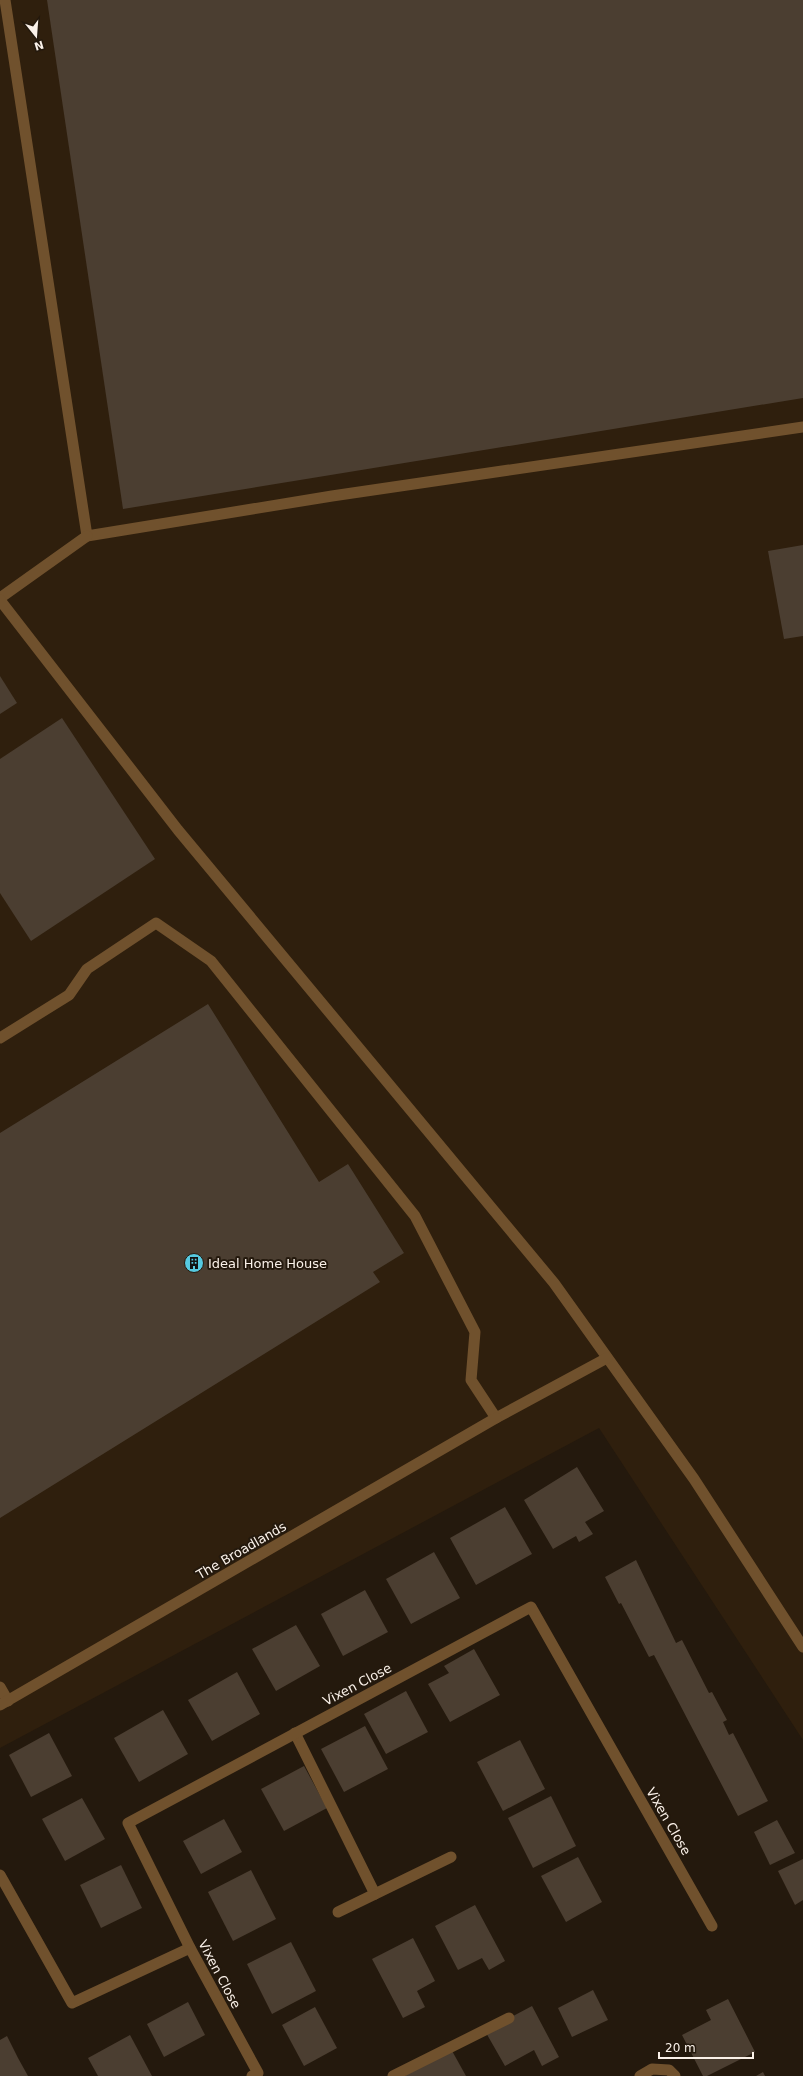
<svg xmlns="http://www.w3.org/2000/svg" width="803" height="2076" font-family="'DejaVu Sans',sans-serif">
	<rect width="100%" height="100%" fill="#24190d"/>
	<polygon fill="#2f1f0d" points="0,0 803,0 803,1740 599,1428 0,1748"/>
	<g fill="#4b3e31">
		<polygon points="47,0 803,0 803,398 123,509"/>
		<polygon points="803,545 803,636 784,639 768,551"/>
		<polygon points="0,676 17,703 0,714"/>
		<polygon points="62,718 155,859 31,941 0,893 0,759"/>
		<polygon points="208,1004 319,1182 348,1164 404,1253 373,1272 380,1282 0,1518 0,1133"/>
		<polygon points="577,1467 604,1511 585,1522 593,1534 579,1542 576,1536 553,1549 524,1500"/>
		<polygon points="505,1507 532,1554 476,1585 450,1538"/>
		<polygon points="434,1552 460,1598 411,1624 386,1579"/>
		<polygon points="636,1560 676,1643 682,1640 709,1693 712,1692 727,1720 723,1722 729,1735 733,1733 768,1801 738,1816 654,1655 649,1657 621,1603 619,1604 605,1577"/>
		<polygon points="365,1590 388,1632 343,1656 321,1614"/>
		<polygon points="296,1625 320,1666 276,1691 252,1649"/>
		<polygon points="474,1649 500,1695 450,1722 428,1684 449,1673 444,1666"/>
		<polygon points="237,1672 260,1714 212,1741 188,1700"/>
		<polygon points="406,1691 428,1732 386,1754 364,1714"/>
		<polygon points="163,1710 188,1754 139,1782 114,1738"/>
		<polygon points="365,1726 388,1769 344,1792 321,1749"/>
		<polygon points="49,1733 72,1776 31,1797 9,1755"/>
		<polygon points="520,1740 545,1789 503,1811 477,1762"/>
		<polygon points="304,1766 327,1808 284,1831 261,1789"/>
		<polygon points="551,1796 576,1846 533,1868 508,1818"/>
		<polygon points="82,1798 105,1839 65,1861 42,1819"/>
		<polygon points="224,1819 242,1852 201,1874 183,1841"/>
		<polygon points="777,1820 795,1853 770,1865 754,1832"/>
		<polygon points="578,1857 602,1902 566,1922 541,1876"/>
		<polygon points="803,1859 803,1900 795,1905 778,1871"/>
		<polygon points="121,1865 142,1908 101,1928 80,1885"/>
		<polygon points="251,1870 276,1919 233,1941 208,1892"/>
		<polygon points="475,1905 505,1961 489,1970 482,1958 458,1970 435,1926"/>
		<polygon points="413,1938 435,1981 417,1991 425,2007 403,2018 372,1959"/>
		<polygon points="291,1942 316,1991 272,2014 247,1964"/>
		<polygon points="593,1990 608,2020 572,2037 558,2008"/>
		<polygon points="728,1999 755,2052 707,2076 703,2076 682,2035 711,2020 706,2010"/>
		<polygon points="188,2002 205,2035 164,2057 147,2024"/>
		<polygon points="532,2006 559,2057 542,2066 534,2050 505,2066 485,2031"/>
		<polygon points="315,2007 337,2048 304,2066 282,2025"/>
		<polygon points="130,2035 152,2076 98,2076 88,2058"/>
		<polygon points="7,2036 18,2058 28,2076 0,2076 0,2040"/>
		<polygon points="451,2049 466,2076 406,2076 405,2074"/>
		<polygon points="763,2072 765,2076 756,2076"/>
	</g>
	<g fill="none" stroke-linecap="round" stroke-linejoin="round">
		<g stroke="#70512d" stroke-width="11">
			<polyline points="5,0 87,536 332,496 803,427"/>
			<polyline points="0,598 87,536"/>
			<polyline points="0,600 178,830 554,1283 694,1479 803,1647"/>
			<polyline points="0,1038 69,995 87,969 156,923 211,961 415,1216 475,1332 471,1380 496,1418 607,1358"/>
			<polyline points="0,1687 8,1701"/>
			<polyline points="295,1733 375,1894 451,1857"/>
			<polyline points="0,1875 72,2003 190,1948"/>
			<polyline points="338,1912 375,1894"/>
		</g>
		<g stroke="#70512d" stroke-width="11">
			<polyline points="0,1705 496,1418"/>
			<polyline points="252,2076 258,2073 190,1948 128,1823 531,1607 712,1926"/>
			<polyline points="393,2076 509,2018"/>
			<polyline points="640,2076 652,2069 669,2070 675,2076"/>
		</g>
	</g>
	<defs>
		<symbol id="building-disc" viewBox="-11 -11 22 22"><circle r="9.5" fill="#56c9e0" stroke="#24190d"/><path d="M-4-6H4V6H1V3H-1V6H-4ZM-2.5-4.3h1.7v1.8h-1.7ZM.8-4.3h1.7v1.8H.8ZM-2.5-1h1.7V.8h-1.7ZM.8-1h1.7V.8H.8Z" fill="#111"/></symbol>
	</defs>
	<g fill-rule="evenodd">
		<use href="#building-disc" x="183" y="1252" width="22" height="22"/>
	</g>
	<g text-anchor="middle" stroke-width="4" stroke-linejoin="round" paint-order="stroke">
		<g font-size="13" fill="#faf1e9" stroke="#24190d" text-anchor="start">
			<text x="208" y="1268">Ideal Home House</text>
		</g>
		<g font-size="13" fill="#faf1e9" stroke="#24190d">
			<text transform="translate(241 1550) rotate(-30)" y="5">The Broadlands</text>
			<text transform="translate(357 1684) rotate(-28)" y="5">Vixen Close</text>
			<text transform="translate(669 1821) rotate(60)" y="5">Vixen Close</text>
			<text transform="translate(220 1974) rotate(62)" y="5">Vixen Close</text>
		</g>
	</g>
	<g transform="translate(36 36) rotate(163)" stroke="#24190d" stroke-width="3" paint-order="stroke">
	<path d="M0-3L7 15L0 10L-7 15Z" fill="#faf1e9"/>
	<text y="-6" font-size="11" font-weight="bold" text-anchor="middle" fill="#faf1e9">N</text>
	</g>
	<path d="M659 2052v6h94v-6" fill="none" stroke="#faf1e9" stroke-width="2"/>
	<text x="665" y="2052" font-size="12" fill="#faf1e9" stroke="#24190d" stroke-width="3" paint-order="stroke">20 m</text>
</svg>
